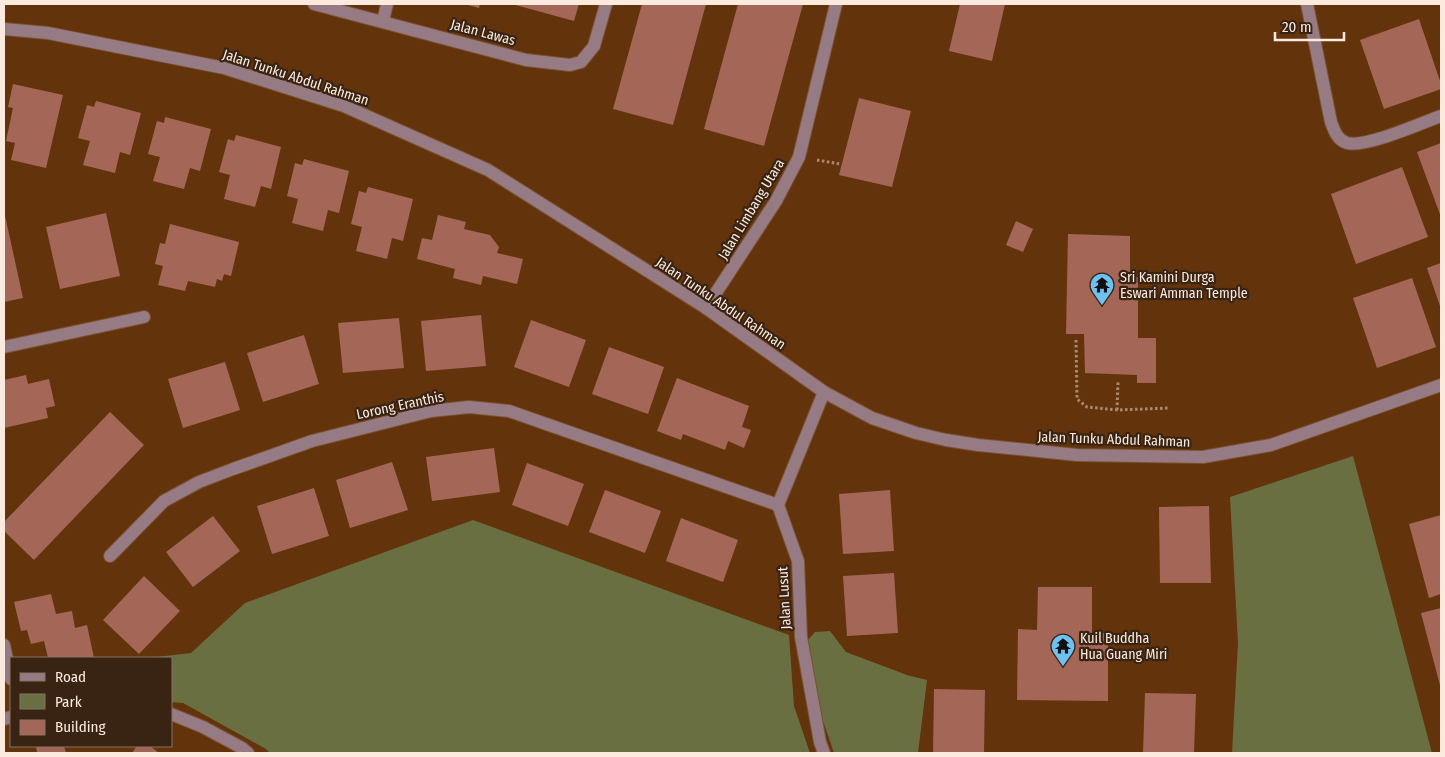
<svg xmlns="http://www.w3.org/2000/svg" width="1445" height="757" font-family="'Fira Sans Condensed',sans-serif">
	<rect width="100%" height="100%" fill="#63340c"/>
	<g fill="#696f40">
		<polygon points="1353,456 1432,753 1232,753 1238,643 1230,497"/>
		<polygon points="473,520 789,635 794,706 810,753 270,753 266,749 183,703 171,702 171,658 148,658 191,653 245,603"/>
		<polygon points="830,631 846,652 907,675 927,680 918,753 834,753 820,712 807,641 815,632"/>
	</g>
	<g fill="#a46757">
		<polygon points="465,4 480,4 479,8"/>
		<polygon points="512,4 579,4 574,21"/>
		<polygon points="642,4 706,4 673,125 613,109"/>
		<polygon points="738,4 803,4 764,146 704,129"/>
		<polygon points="960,4 1005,4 992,61 949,51"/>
		<polygon points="1419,19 1441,84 1441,89 1384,109 1360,40"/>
		<polygon points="13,84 63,95 46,168 11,160 15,143 6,141 13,108 8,107"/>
		<polygon points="859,98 911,111 892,187 839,175"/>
		<polygon points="96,101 141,113 130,155 120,152 115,173 83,165 90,141 78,138 87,105 94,107"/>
		<polygon points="165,117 211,129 200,171 190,168 184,189 153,181 160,157 148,154 157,121 164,123"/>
		<polygon points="236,135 281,147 271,189 261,186 255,207 224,199 230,175 219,172 228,139 234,141"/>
		<polygon points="1441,143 1441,217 1417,152"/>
		<polygon points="304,159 349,171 339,213 328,210 323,231 292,223 298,199 287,196 295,163 302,165"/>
		<polygon points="1402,167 1428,237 1356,264 1331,194"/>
		<polygon points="368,187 413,199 403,241 392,238 387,259 356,251 362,227 351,224 359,191 366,193"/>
		<polygon points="4,211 23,298 4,302"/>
		<polygon points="106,213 120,276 60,289 46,227"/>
		<polygon points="438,215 466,222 464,229 490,235 499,247 497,253 523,259 517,284 483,276 481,285 453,278 455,269 417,259 422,238 432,240"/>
		<polygon points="1016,221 1033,229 1023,252 1006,245"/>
		<polygon points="170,224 239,242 231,276 224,274 222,281 217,279 215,287 188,281 185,291 158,285 163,266 155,264 160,243 165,244"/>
		<polygon points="1068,234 1130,236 1130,277 1138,277 1138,338 1156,338 1156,383 1137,383 1137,375 1085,373 1084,334 1066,334"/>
		<polygon points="1441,263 1441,309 1427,268"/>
		<polygon points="1412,278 1436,347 1377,368 1353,298"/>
		<polygon points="481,315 486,366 426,371 421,321"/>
		<polygon points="399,318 404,368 343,373 338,323"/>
		<polygon points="531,320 586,340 569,387 514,367"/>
		<polygon points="304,335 319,384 263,402 247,353"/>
		<polygon points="609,347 664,367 648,414 592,394"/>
		<polygon points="225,362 240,410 183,428 168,379"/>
		<polygon points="26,375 28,384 49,379 55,406 46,408 48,418 4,428 4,380"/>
		<polygon points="677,378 749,406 742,427 751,430 744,448 728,441 725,450 683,434 681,440 657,431"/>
		<polygon points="110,412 144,445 34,560 4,531 4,522"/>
		<polygon points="494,448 500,492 432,501 426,457"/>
		<polygon points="392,462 408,510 350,528 336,480"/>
		<polygon points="527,463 584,484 568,526 512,505"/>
		<polygon points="314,488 329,536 272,554 257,506"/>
		<polygon points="605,490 661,511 645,553 589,532"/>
		<polygon points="890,490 894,551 843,554 839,494"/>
		<polygon points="1209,506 1211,583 1160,583 1159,507"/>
		<polygon points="1441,515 1441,594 1429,598 1409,524"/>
		<polygon points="213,516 240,551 193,587 166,552"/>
		<polygon points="681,518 738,540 723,582 666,561"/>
		<polygon points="894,573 898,633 847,636 843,576"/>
		<polygon points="144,576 180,611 139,654 103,620"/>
		<polygon points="1038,587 1092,587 1092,633 1108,633 1108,701 1017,700 1018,629 1037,630"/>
		<polygon points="51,594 56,614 72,611 75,628 87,625 94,658 48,658 44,641 31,644 27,630 21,631 14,602"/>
		<polygon points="1441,608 1441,689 1421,613"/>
		<polygon points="934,689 985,690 984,753 933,753"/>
		<polygon points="1145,693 1196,694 1194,753 1143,753"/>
		<polygon points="36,746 64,746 66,753 33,753 37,752"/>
		<polygon points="137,746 150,746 159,753 132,753"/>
	</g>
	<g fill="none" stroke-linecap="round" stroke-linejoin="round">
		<defs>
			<g id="minor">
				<polyline points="314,4 526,60 570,65 581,62 594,46 606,4"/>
				<path d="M1307,4L1331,122C1334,130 1337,140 1347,143C1366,148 1421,123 1441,116"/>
				<polyline points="383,21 387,4"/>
				<polyline points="4,29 48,33 224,68 344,106 488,170 706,308 824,392 872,418 916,433 946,440 978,445 1077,455 1203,457 1271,445 1441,385"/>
				<polyline points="706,308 776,201 799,157 836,4"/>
				<polyline points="4,347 144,317"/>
				<polyline points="110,556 164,501 199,482 233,469 312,441 431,411 469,407 509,411 778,505"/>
				<polyline points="4,645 11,679"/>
				<polyline points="171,714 203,727 242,748 248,753"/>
				<polyline points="4,719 11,717"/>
				<polyline points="824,753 820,742 801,637 798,561 778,505 824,392"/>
			</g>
		</defs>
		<use href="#minor" stroke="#7b512e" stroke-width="14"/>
		<g stroke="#ab8a6f" stroke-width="3" stroke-dasharray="2.5 2.5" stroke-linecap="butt">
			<polyline points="817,160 840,164"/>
			<polyline points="1076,340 1077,399 1087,407 1117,410 1170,408"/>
			<polyline points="1117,410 1118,382"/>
		</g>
		<use href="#minor" stroke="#967a84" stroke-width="12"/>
	</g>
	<defs>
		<symbol id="temple-pin" viewBox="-11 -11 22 30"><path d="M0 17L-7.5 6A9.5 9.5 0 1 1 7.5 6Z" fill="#6cc3f2" stroke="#392313"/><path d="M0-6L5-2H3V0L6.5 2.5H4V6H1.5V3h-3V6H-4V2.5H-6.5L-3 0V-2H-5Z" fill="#111"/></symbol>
	</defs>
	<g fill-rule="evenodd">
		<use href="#temple-pin" x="1088" y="271" width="28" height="38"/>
		<use href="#temple-pin" x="1049" y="632" width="28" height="38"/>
	</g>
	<g text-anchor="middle" stroke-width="4.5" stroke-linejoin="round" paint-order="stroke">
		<g font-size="14" fill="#fceade" stroke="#392313">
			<text transform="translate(483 32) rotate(15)" y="5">Jalan Lawas</text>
			<text transform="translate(296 77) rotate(18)" y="5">Jalan Tunku Abdul Rahman</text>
			<text transform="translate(751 209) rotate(-59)" y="5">Jalan Limbang Utara</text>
			<text transform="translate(721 303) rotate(34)" y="5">Jalan Tunku Abdul Rahman</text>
			<text transform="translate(400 405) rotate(-12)" y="5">Lorong Eranthis</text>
			<text transform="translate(1114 439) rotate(2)" y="5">Jalan Tunku Abdul Rahman</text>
			<text transform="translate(784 598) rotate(-93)" y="5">Jalan Lusut</text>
		</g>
		<g font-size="14" fill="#fceade" stroke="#392313" text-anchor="start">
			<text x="1120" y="282">Sri Kamini Durga<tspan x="1120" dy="16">Eswari Amman Temple</tspan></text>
			<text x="1080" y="643">Kuil Buddha<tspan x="1080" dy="16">Hua Guang Miri</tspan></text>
		</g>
	</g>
	<rect width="1445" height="757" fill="none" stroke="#fceade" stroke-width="10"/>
	<rect x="10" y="657" width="162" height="90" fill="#392313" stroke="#877364"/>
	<rect x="20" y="673" width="25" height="8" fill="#967a84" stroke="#877364"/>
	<text x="55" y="682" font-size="15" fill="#fceade">Road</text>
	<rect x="20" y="694" width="25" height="15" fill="#696f40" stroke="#877364"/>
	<text x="55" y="707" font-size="15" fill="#fceade">Park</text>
	<rect x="20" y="720" width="25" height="15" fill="#a46757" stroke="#877364"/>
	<text x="55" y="732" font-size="15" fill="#fceade">Building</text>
	<path d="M1275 32v8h69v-8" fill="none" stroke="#fceade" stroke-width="2.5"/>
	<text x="1282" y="32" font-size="15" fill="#fceade" stroke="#392313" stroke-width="4" paint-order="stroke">20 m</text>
</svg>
